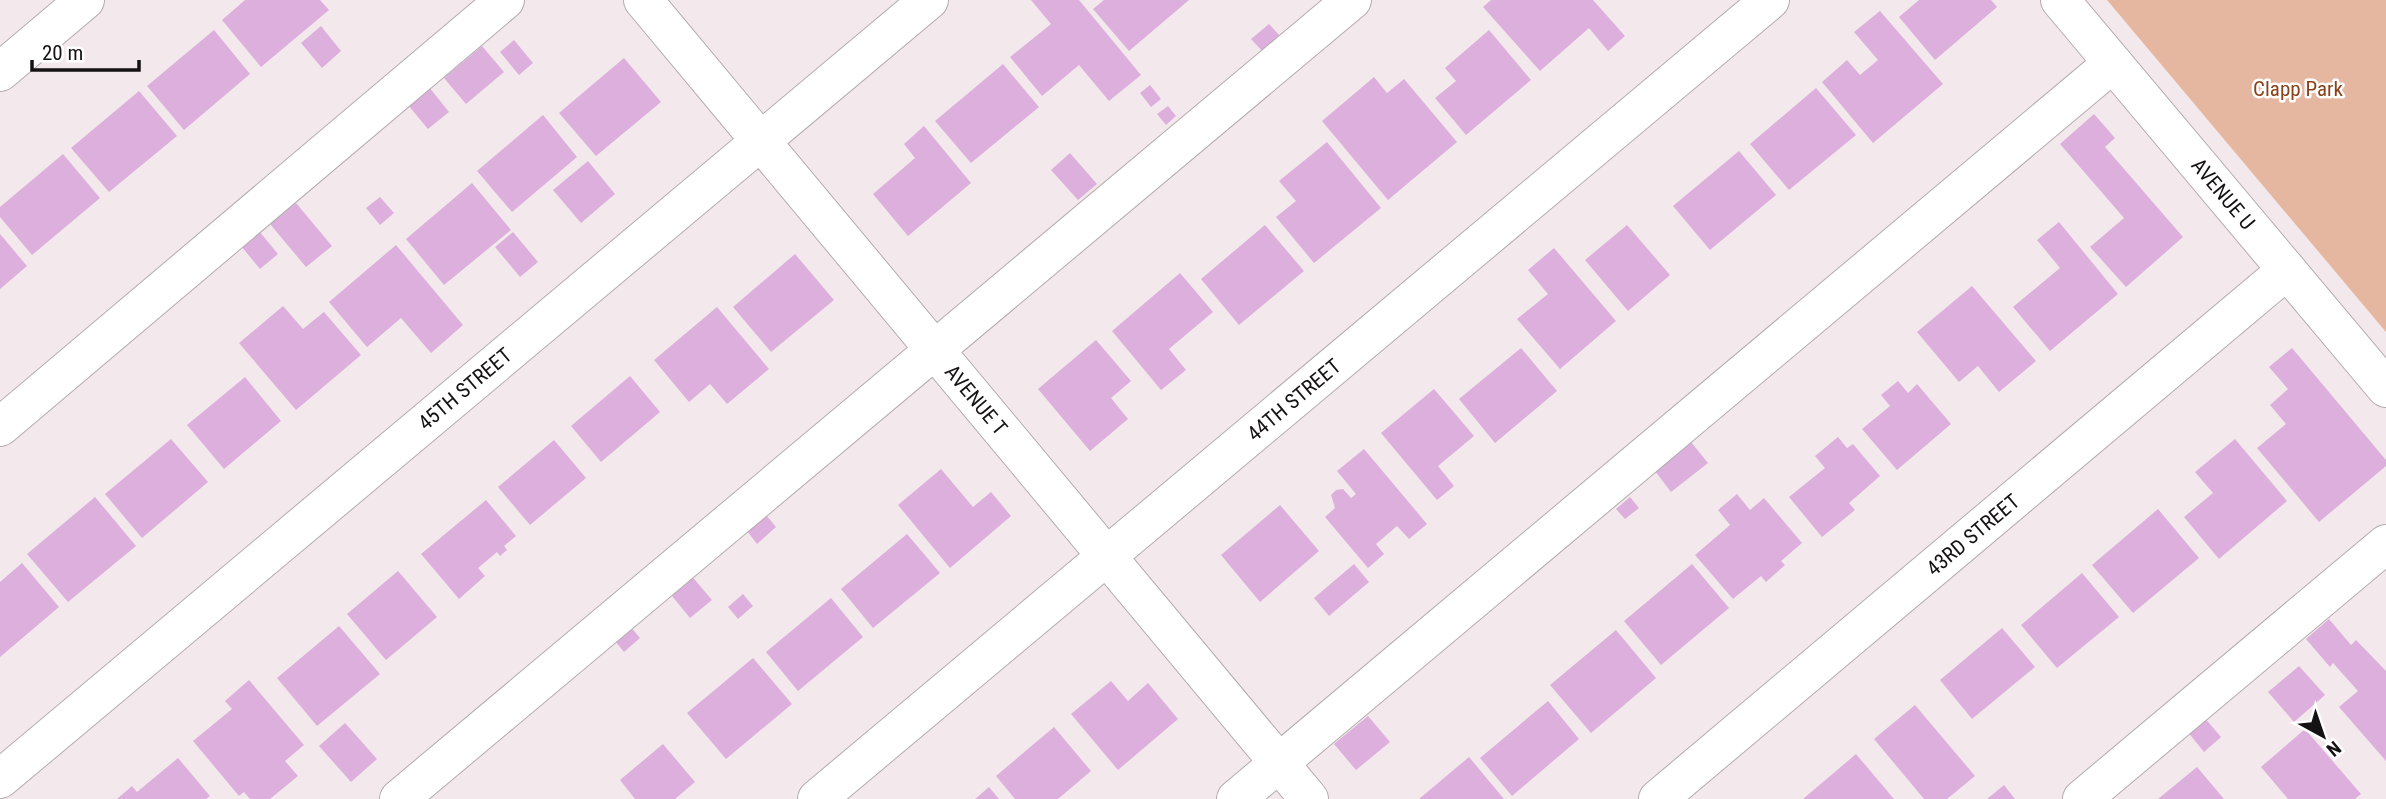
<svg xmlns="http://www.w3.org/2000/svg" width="2386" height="799" font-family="'Roboto Condensed',sans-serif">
	<rect width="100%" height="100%" fill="#f3e9ed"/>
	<polygon fill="#e5b7a0" points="2107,0 2386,0 2386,332"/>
	<g fill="#ddafdc">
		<polygon points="245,0 320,0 329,10 261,67 222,20"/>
		<polygon points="1031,0 1079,0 1141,75 1109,101 1079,65 1042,96 1010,57 1051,24"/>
		<polygon points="1104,0 1189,0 1129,51 1093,9"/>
		<polygon points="1491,0 1593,0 1625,36 1608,51 1589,28 1540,71 1483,7"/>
		<polygon points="1919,0 1991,0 1997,7 1935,60 1899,17"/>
		<polygon points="1880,11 1943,84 1873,143 1822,82 1847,60 1860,75 1878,60 1854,32"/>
		<polygon points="1269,24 1281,37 1263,52 1251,39"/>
		<polygon points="321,26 341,51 322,68 301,43"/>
		<polygon points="214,30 250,74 184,130 147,86"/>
		<polygon points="1489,30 1531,80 1466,135 1435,98 1456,81 1445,68"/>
		<polygon points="514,40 533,63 519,75 500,52"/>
		<polygon points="482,46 504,72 466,104 444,78"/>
		<polygon points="624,58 661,102 596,156 559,113"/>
		<polygon points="1003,64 1039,107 971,163 935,121"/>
		<polygon points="1374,77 1387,93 1404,79 1457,142 1388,200 1322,121"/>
		<polygon points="1150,85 1161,99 1151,107 1140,93"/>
		<polygon points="429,87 449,112 428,129 408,105"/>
		<polygon points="1816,88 1856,135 1789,190 1750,144"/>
		<polygon points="139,91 177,136 109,192 71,148"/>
		<polygon points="1168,106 1176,116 1166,125 1157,114"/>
		<polygon points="2094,114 2115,138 2105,147 2183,237 2126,287 2090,247 2124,218 2060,144"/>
		<polygon points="543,115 577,157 512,212 477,171"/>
		<polygon points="924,126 971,183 908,236 873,194 915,158 904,144"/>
		<polygon points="1327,142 1381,208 1314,263 1276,217 1296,201 1279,181"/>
		<polygon points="1739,151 1776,195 1710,250 1673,206"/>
		<polygon points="1070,153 1097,184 1078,200 1051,170"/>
		<polygon points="63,154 100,198 32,255 0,217 0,207"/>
		<polygon points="588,161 615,194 581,223 553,190"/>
		<polygon points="472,183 511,230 444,285 406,239"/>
		<polygon points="380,197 394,213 380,225 366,208"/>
		<polygon points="296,203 332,246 306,267 270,224"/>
		<polygon points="2059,222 2118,294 2050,351 2013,307 2060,268 2037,240"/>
		<polygon points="1265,225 1304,271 1239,325 1201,279"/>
		<polygon points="1627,225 1670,275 1628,311 1585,260"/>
		<polygon points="259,231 278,254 260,269 241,246"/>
		<polygon points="513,232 538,262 520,277 495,247"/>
		<polygon points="0,234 27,266 0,289"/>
		<polygon points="396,245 463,325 431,353 401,318 367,347 329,302"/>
		<polygon points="1554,248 1616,321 1560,369 1517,319 1548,294 1528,270"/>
		<polygon points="795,254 834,300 771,352 733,307"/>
		<polygon points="1180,273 1213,312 1169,349 1186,370 1161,390 1112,331"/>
		<polygon points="1972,286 2036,361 1999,392 1978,366 1959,382 1917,332"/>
		<polygon points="283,306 303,329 324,312 361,355 296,410 239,343"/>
		<polygon points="717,307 769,369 727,404 710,384 689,402 654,360"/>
		<polygon points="1096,340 1131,381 1111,398 1128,419 1090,451 1038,389"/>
		<polygon points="1521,348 1557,391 1495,443 1459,399"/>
		<polygon points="2292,348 2386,460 2386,466 2319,522 2257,448 2286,424 2270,405 2288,389 2269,367"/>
		<polygon points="630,376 660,412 601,462 571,426"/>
		<polygon points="245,377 281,421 224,469 187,425"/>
		<polygon points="1898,381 1908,393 1917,384 1951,424 1897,470 1862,429 1890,406 1881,395"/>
		<polygon points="1434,389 1474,436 1438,466 1454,486 1437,500 1381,433"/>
		<polygon points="1838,437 1847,448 1853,444 1880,476 1849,503 1855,510 1822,537 1789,497 1825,468 1815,456"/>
		<polygon points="171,439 208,482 142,538 105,494"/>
		<polygon points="2235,439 2287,501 2219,559 2184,517 2213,493 2195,472"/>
		<polygon points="554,440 586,478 530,525 498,487"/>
		<polygon points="1691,442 1708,463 1671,492 1655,471"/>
		<polygon points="1364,449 1427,524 1409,539 1397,526 1376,544 1384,554 1368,568 1325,517 1335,508 1331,495 1336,490 1343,489 1351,498 1356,494 1337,471"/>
		<polygon points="941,469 973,507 991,492 1011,516 950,568 898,505"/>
		<polygon points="1737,494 1750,510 1764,498 1802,543 1781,561 1785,565 1766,582 1761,576 1733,599 1695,555 1730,525 1718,510"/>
		<polygon points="95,497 136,546 68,602 27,554"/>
		<polygon points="1630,497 1639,508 1625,519 1616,509"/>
		<polygon points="486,500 516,536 504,546 507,550 500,556 497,552 478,568 485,576 459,599 421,554"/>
		<polygon points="1280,505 1319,551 1260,602 1221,555"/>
		<polygon points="2158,509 2199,558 2133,613 2092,565"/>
		<polygon points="766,515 776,527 757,544 747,531"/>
		<polygon points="907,534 940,573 873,628 841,589"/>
		<polygon points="22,563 59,607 0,657 0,582"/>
		<polygon points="1354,564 1369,582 1329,616 1314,598"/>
		<polygon points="1692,564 1729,608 1661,665 1624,621"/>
		<polygon points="398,571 437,617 386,660 347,614"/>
		<polygon points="689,573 712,600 690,618 668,591"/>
		<polygon points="2082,573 2119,617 2057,668 2021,625"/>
		<polygon points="743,594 753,606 738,619 728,607"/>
		<polygon points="831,598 863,637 798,691 766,652"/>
		<polygon points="2329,619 2351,645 2356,640 2386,671 2386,761 2339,707 2358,691 2333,663 2330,667 2306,639"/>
		<polygon points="339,626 380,674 317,726 277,678"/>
		<polygon points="630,626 640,638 624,652 614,640"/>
		<polygon points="2002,628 2035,667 1972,719 1940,680"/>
		<polygon points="1616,630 1656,678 1591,733 1550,685"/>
		<polygon points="753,658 792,704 726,759 687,713"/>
		<polygon points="2299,666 2325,695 2294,722 2268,692"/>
		<polygon points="249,680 304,745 285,761 298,776 270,799 250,799 244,792 239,796 193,741 232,709 225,701"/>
		<polygon points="1111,681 1128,701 1148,683 1178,719 1118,770 1071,714"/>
		<polygon points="1548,701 1579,739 1512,796 1480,758"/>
		<polygon points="1915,705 1975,776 1947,799 1924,799 1874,739"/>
		<polygon points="1368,716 1390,742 1356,770 1334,744"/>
		<polygon points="2203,716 2221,737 2204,752 2187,731"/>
		<polygon points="345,723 377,759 351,782 319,746"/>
		<polygon points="1054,727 1091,771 1058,799 1015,799 996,776"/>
		<polygon points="2305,729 2361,794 2355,799 2288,799 2261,767"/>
		<polygon points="663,744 695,782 675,799 635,799 620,780"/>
		<polygon points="1856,754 1894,799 1803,799"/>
		<polygon points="1469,757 1504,799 1419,799"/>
		<polygon points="178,758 210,796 206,799 117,799 132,786 137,792"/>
		<polygon points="2197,767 2224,799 2158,799"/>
		<polygon points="2004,785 2015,799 1987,799"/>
		<polygon points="989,787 999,799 975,799"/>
	</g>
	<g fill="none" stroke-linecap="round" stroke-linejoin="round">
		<defs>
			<g id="minor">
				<polyline points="643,0 1309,799"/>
				<polyline points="2060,0 2386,388"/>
				<polyline points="0,72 85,0"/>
				<polyline points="0,427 505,0"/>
				<polyline points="0,779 929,0"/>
				<polyline points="399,799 1352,0"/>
				<polyline points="817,799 1770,0"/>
				<polyline points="1236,799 2113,63"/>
				<polyline points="1658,799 2287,270"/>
				<polyline points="2082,799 2386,544"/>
			</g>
		</defs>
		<use href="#minor" stroke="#b4abae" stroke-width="40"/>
		<use href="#minor" stroke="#fff" stroke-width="38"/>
	</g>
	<g text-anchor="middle" stroke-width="5" stroke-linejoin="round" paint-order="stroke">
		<g font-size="21" fill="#884118" stroke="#fff">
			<text x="2298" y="96">Clapp Park</text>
		</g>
		<g font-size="21" fill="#151213" stroke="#fff">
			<text transform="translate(2223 194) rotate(50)" y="7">AVENUE U</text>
			<text transform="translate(465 389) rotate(-40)" y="7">45TH STREET</text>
			<text transform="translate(976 400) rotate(50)" y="7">AVENUE T</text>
			<text transform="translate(1294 400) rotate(-40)" y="7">44TH STREET</text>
			<text transform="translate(1973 535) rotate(-40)" y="7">43RD STREET</text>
		</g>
	</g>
	<g transform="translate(2323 736) rotate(140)" stroke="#ffffff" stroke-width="5" paint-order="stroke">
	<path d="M0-5L12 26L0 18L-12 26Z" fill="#151213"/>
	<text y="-10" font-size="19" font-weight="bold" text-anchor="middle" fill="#151213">N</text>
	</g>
	<path d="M32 60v10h107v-10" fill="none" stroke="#151213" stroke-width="3.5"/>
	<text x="42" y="60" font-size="21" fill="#151213" stroke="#ffffff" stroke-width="5" paint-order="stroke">20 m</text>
</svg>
